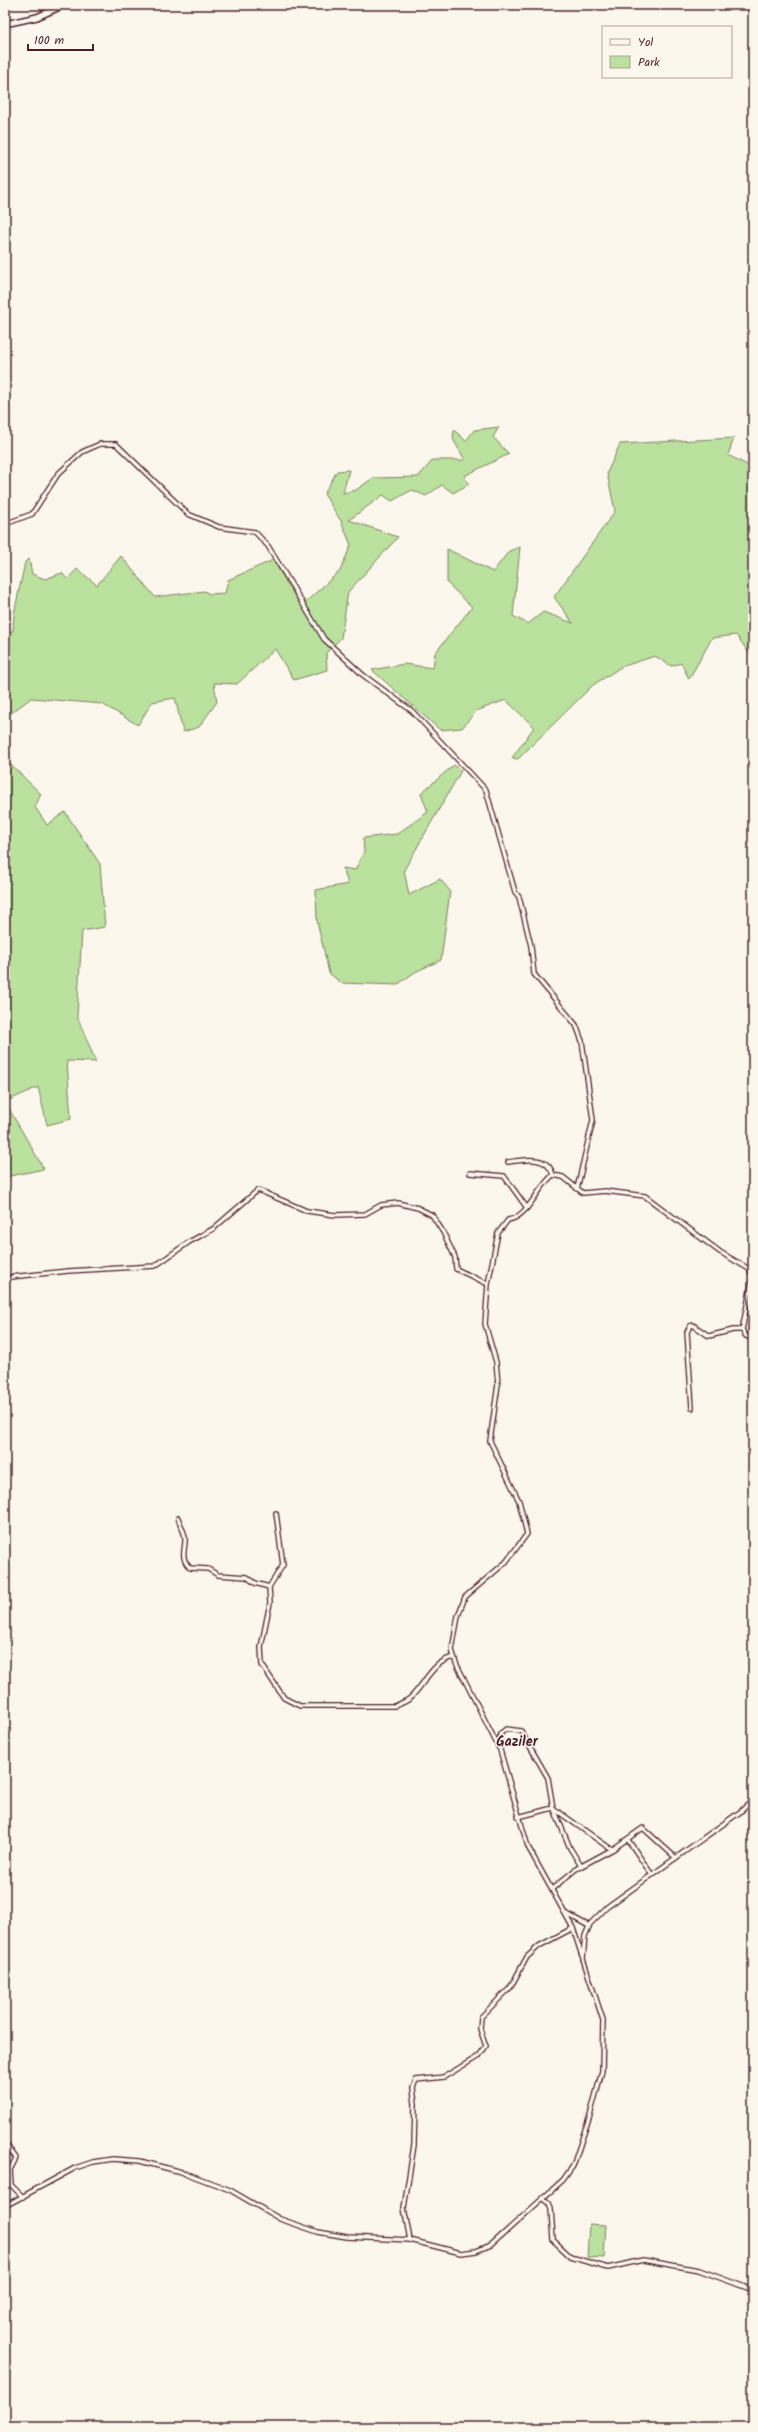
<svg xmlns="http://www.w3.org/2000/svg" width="758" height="2432" font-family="Kalam,sans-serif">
	<rect width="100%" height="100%" fill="#fbf7ec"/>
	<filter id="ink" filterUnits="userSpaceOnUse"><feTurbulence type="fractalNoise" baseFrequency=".025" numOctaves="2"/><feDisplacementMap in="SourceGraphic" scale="8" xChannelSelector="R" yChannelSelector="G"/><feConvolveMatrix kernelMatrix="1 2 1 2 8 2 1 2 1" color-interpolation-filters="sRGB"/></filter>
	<g filter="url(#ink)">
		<g fill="#bae19d" stroke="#828064">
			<polygon points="499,427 493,437 509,454 464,476 469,484 453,493 442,485 426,496 412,490 392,501 383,495 349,520 398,537 348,592 341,638 326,653 327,670 294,680 275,649 237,684 214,683 217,702 199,727 183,732 175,698 152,702 138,725 102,704 31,698 5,718 5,633 13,631 14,614 25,562 29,559 32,574 45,579 62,573 67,579 77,569 97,585 121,556 155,597 204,591 210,594 225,593 228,580 273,560 301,606 340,571 351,545 341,521 324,494 337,471 349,470 343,493 356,490 373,478 418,477 433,460 465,460 453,439 454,430 466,441 474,430"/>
			<polygon points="734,438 728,455 753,468 753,686 752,657 736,635 712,638 689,679 681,663 671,666 655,656 621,667 593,685 518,759 512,758 534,727 506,700 476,711 462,728 440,730 372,670 404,664 433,668 435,653 472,607 447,583 447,549 493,572 509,551 520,547 513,616 528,624 543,612 573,623 554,597 615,511 607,473 620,444"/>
			<polygon points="5,759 41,794 35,807 47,825 65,812 100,864 105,927 82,931 77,1016 96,1062 67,1061 71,1119 47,1125 38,1087 5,1102"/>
			<polygon points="454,765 461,771 404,870 409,895 440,879 450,891 441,960 415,972 397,985 341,983 329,973 317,921 316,890 348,884 343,868 355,870 364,852 363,838 397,834 428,812 421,793"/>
			<polygon points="5,1102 44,1169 5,1177"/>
			<polygon points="589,2224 606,2225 604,2258 587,2257"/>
		</g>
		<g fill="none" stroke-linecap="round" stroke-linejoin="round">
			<defs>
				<g id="street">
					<polyline points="5,524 32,514 58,474 82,452 100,444 116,444 188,514 219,527 255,532 268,546 324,639 363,675 412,711 486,790 515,892 519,897 531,946 534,974 576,1025 582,1041 593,1120 577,1189"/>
					<path d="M508,1162C523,1160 548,1154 553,1175"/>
					<polyline points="470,1173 504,1176 527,1208"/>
					<polyline points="753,1276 742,1330 746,1336 753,1339"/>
					<path d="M5,1281L11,1277L68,1271L155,1266L189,1242L213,1229L258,1190L307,1211L335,1215L365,1214L381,1205L398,1203L418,1208L432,1215L443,1232L455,1257L456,1269L488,1284L498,1233L508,1220C528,1217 537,1188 553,1175L563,1177L583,1193L605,1191L645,1196L720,1252L749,1269L753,1275"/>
					<polyline points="488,1284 485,1324 496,1362 498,1384 490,1441 519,1501 527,1534 506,1562 465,1597 458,1616 452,1650 456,1663 500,1750 528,1847 573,1928 582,1956"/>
					<polyline points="692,1408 687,1332 690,1326 693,1325 709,1336 733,1330 742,1330"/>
					<path d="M276,1513L283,1565L269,1587L270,1603L261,1647L262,1665L284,1698L300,1706H395C399,1704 405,1702 409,1699C425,1685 431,1662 454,1657"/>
					<path d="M178,1518C180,1524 184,1531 185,1537C186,1549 179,1557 190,1568L208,1569L218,1575L247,1577L255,1583L269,1587"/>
					<polyline points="500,1748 500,1734 506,1729 521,1731 548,1778 553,1808 518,1817"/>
					<polyline points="553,1808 608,1847 613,1849 643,1828 676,1858"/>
					<polyline points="554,1809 570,1848 581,1866"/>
					<polyline points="753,1824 751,1832 753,1837"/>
					<polyline points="628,1840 652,1875"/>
					<polyline points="552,1889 576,1869 613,1849"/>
					<polyline points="567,1914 589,1926"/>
					<polyline points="5,2143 16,2158 10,2170 11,2185 23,2197"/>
					<polyline points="544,2199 549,2203 551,2208 553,2240 571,2257 608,2268 643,2260 699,2270 753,2290"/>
					<polyline points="5,2206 75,2168 93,2162 113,2159 140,2161 185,2173 230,2190 280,2219 318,2232 347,2237 410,2240 461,2253 476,2251 491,2245 563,2180 573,2166 591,2112 602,2071 603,2020 583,1959 585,1936 590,1924 607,1907 740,1812 753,1800"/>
					<polyline points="410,2240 404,2208 414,2145 415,2104 413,2088 416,2080 444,2077 479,2056 486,2046 480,2029 481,2017 510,1988 527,1957 539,1946 573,1928"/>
				</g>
				<polyline id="secondary" points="5,24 37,17 64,5"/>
			</defs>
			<use href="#street" stroke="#4a1f2b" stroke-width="6"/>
			<use href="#secondary" stroke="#4a1f2b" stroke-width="8"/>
			<use href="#street" stroke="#fbf7ec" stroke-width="3.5"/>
			<use href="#secondary" stroke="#fbf7ec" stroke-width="5"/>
		</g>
	</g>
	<g text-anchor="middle" stroke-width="3" stroke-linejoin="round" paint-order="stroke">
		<g font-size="14" font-weight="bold" fill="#4a1f2b" stroke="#fbf7ec">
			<text x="517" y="1746">Gaziler</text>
		</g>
	</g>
	<rect width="758" height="2432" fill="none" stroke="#fbf7ec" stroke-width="20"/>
	<rect x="10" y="10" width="738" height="2412" fill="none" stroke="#4a1f2b" stroke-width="1.5" filter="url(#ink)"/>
	<rect x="602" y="26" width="130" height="52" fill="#fbf7ec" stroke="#b4a19f"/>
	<rect x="610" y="39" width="20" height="6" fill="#fbf7ec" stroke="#b4a19f"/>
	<text x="638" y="46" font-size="12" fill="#4a1f2b">Yol</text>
	<rect x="610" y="56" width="20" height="12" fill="#bae19d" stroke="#b4a19f"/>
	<text x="638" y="66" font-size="12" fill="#4a1f2b">Park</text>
	<path d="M28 44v6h65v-6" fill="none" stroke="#4a1f2b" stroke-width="2"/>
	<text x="34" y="44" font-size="12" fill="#4a1f2b" stroke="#fbf7ec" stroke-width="3" paint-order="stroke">100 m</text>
</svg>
